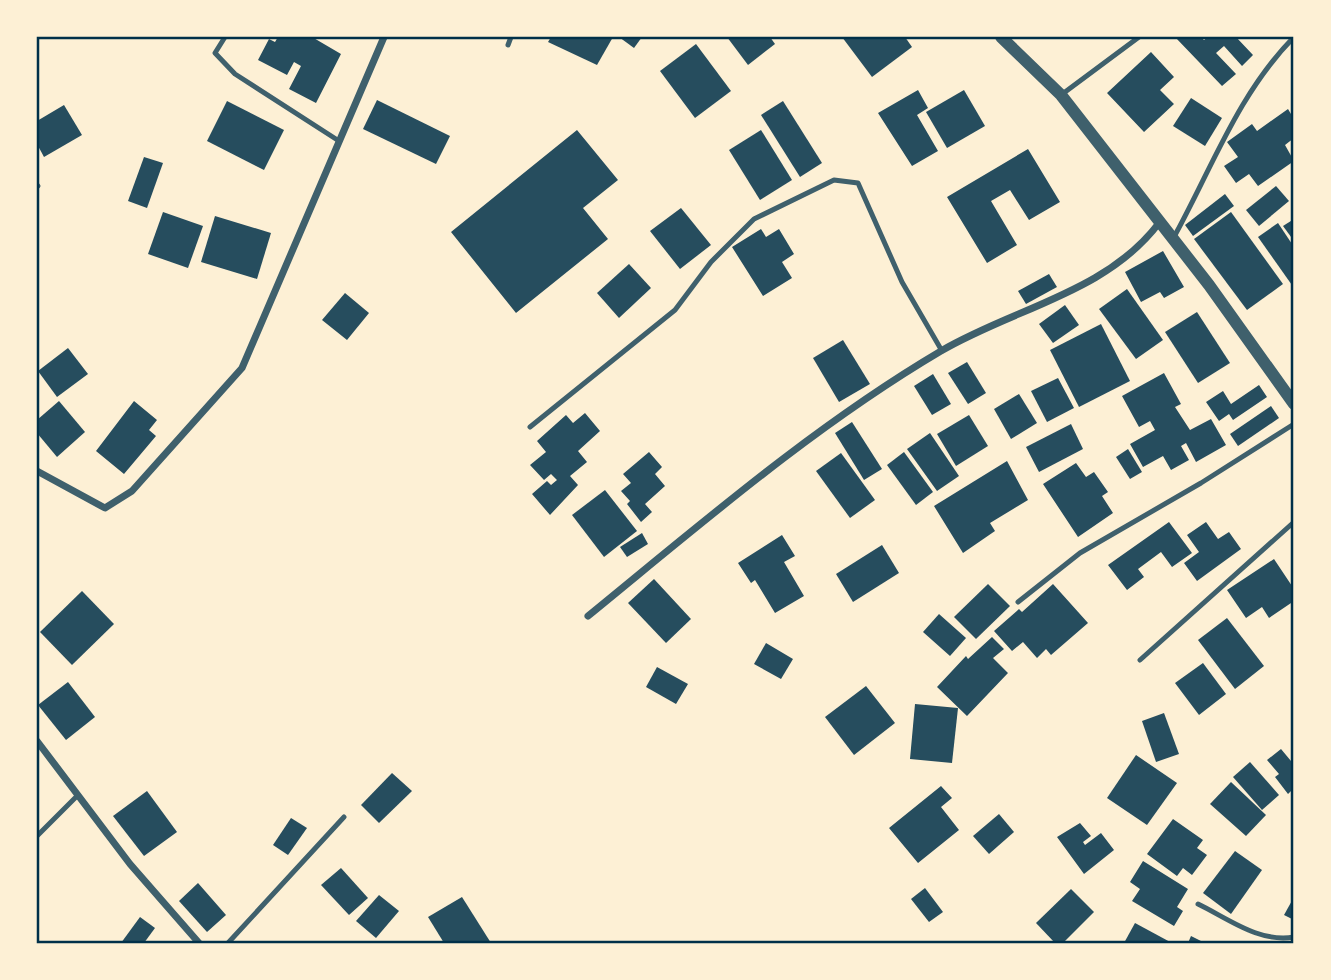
<svg xmlns="http://www.w3.org/2000/svg" width="1331" height="980" font-family="Lato,sans-serif">
	<rect width="100%" height="100%" fill="#fdf0d5"/>
	<g fill="#264d5e">
		<polygon points="278,37 312,37 341,54 316,103 289,89 301,66 294,62 287,75 258,60 269,39 275,42"/>
		<polygon points="551,37 613,37 597,65 548,42"/>
		<polygon points="619,37 642,37 634,48"/>
		<polygon points="727,37 770,37 775,44 748,65"/>
		<polygon points="842,37 905,37 912,47 872,77"/>
		<polygon points="1175,37 1201,37 1204,40 1208,37 1236,37 1253,55 1242,66 1224,46 1216,53 1236,74 1222,86"/>
		<polygon points="696,44 731,91 695,118 660,71"/>
		<polygon points="1151,52 1174,77 1160,90 1174,104 1144,132 1107,93"/>
		<polygon points="918,90 928,108 917,115 938,151 912,166 878,113"/>
		<polygon points="964,90 985,126 947,148 926,112"/>
		<polygon points="1191,98 1222,118 1205,146 1173,126"/>
		<polygon points="377,100 450,136 436,164 363,129"/>
		<polygon points="227,101 284,130 264,170 207,141"/>
		<polygon points="783,101 822,163 800,177 761,115"/>
		<polygon points="64,105 82,135 44,157 37,144 37,121"/>
		<polygon points="1288,109 1294,119 1294,138 1285,145 1294,161 1258,186 1249,174 1236,183 1224,166 1238,157 1227,142 1252,124 1257,131"/>
		<polygon points="577,130 618,180 583,208 608,239 516,313 451,232"/>
		<polygon points="761,130 792,180 760,200 729,150"/>
		<polygon points="1028,149 1060,202 1029,220 1010,190 991,201 1017,245 987,263 947,197"/>
		<polygon points="144,157 163,163 147,208 128,201"/>
		<polygon points="1276,186 1289,201 1259,226 1246,210"/>
		<polygon points="1225,194 1234,206 1193,236 1185,225"/>
		<polygon points="681,208 711,245 680,269 650,231"/>
		<polygon points="163,212 203,226 188,268 148,254"/>
		<polygon points="1231,212 1283,284 1247,310 1194,239"/>
		<polygon points="215,216 271,233 257,279 201,262"/>
		<polygon points="1294,219 1294,241 1283,226"/>
		<polygon points="1278,223 1294,247 1294,288 1258,237"/>
		<polygon points="761,229 766,237 779,229 794,254 782,262 792,278 763,296 732,247"/>
		<polygon points="1163,251 1184,287 1164,298 1160,292 1141,302 1125,272"/>
		<polygon points="629,264 651,288 619,318 597,293"/>
		<polygon points="1049,274 1057,287 1026,304 1018,291"/>
		<polygon points="1127,289 1163,340 1136,359 1099,309"/>
		<polygon points="345,293 369,313 347,340 322,320"/>
		<polygon points="1065,305 1079,325 1053,343 1039,324"/>
		<polygon points="1197,312 1230,363 1198,383 1165,332"/>
		<polygon points="1101,324 1130,381 1079,407 1050,350"/>
		<polygon points="843,340 870,384 839,402 813,358"/>
		<polygon points="68,348 88,374 57,397 38,371"/>
		<polygon points="967,362 986,393 968,404 948,373"/>
		<polygon points="1164,373 1181,404 1175,407 1190,430 1211,419 1226,445 1196,462 1186,443 1181,446 1189,460 1171,470 1163,456 1143,467 1130,444 1155,430 1150,421 1139,427 1122,396"/>
		<polygon points="933,374 951,404 932,415 914,386"/>
		<polygon points="1058,378 1074,408 1047,422 1031,391"/>
		<polygon points="1259,385 1267,397 1233,420 1229,414 1219,421 1206,402 1223,391 1231,404"/>
		<polygon points="1019,394 1037,423 1011,439 994,409"/>
		<polygon points="59,401 85,432 57,457 37,433 37,420"/>
		<polygon points="134,401 157,420 149,430 156,436 124,474 96,451"/>
		<polygon points="1271,406 1279,418 1238,446 1230,434"/>
		<polygon points="585,413 600,431 578,451 587,462 570,476 578,485 550,515 532,494 547,481 551,485 557,480 551,474 544,480 530,465 546,452 537,441 566,415 573,423"/>
		<polygon points="969,415 988,446 956,466 937,434"/>
		<polygon points="852,422 882,469 864,480 835,433"/>
		<polygon points="1071,424 1083,449 1039,472 1026,447"/>
		<polygon points="930,433 959,476 937,491 907,449"/>
		<polygon points="1128,449 1142,472 1130,479 1116,457"/>
		<polygon points="649,452 662,467 655,474 665,486 645,504 652,512 641,522 627,504 630,501 621,491 631,483 623,474"/>
		<polygon points="904,452 933,492 916,505 887,465"/>
		<polygon points="841,453 875,500 850,518 816,471"/>
		<polygon points="1007,461 1028,500 990,523 995,531 963,553 934,506"/>
		<polygon points="1076,463 1086,477 1094,472 1108,492 1102,496 1113,513 1078,537 1043,484"/>
		<polygon points="605,490 637,531 604,557 572,515"/>
		<polygon points="1169,522 1192,553 1172,567 1161,552 1138,569 1144,577 1127,590 1108,565"/>
		<polygon points="1206,522 1218,539 1229,532 1241,549 1197,581 1184,563 1199,552 1187,535"/>
		<polygon points="642,533 648,544 627,557 620,547"/>
		<polygon points="782,535 795,556 784,562 804,596 775,613 755,580 751,583 738,563"/>
		<polygon points="882,545 899,573 853,602 836,574"/>
		<polygon points="1274,559 1294,589 1294,601 1269,618 1262,607 1246,618 1227,590"/>
		<polygon points="654,579 691,619 666,643 628,603"/>
		<polygon points="988,584 1010,606 976,639 954,617"/>
		<polygon points="1053,584 1088,623 1051,655 1046,649 1037,658 1023,642 1012,651 994,631 1019,609 1022,612"/>
		<polygon points="82,591 114,624 72,665 40,632"/>
		<polygon points="939,614 966,638 950,656 923,632"/>
		<polygon points="1227,618 1264,666 1235,689 1198,640"/>
		<polygon points="992,637 1004,649 993,658 1008,673 967,716 937,687 966,656 968,659"/>
		<polygon points="766,643 793,659 781,679 754,664"/>
		<polygon points="1203,663 1226,694 1199,715 1175,683"/>
		<polygon points="657,667 688,684 676,704 646,687"/>
		<polygon points="68,682 95,717 66,740 38,705"/>
		<polygon points="866,686 895,723 854,755 825,717"/>
		<polygon points="915,704 958,708 952,763 910,759"/>
		<polygon points="1164,713 1179,754 1156,762 1142,721"/>
		<polygon points="1281,749 1291,761 1294,759 1294,788 1288,794 1275,777 1279,774 1267,760"/>
		<polygon points="1136,755 1177,783 1147,825 1107,798"/>
		<polygon points="1250,762 1279,795 1262,810 1233,777"/>
		<polygon points="392,773 412,791 379,823 361,805"/>
		<polygon points="1231,782 1266,815 1246,836 1210,804"/>
		<polygon points="941,786 952,798 941,807 959,830 918,863 889,828"/>
		<polygon points="147,791 177,832 144,856 113,816"/>
		<polygon points="999,814 1014,832 989,854 973,836"/>
		<polygon points="291,818 307,828 288,855 273,845"/>
		<polygon points="1173,819 1203,840 1197,848 1207,855 1192,875 1183,868 1177,876 1147,854"/>
		<polygon points="1080,823 1091,836 1083,842 1085,845 1101,833 1114,850 1084,874 1057,837"/>
		<polygon points="1235,851 1262,870 1231,914 1203,893"/>
		<polygon points="1143,861 1188,889 1177,907 1183,911 1174,926 1132,901 1140,889 1130,882"/>
		<polygon points="341,868 368,898 349,915 321,885"/>
		<polygon points="198,883 226,915 207,932 179,901"/>
		<polygon points="925,888 943,912 929,922 911,899"/>
		<polygon points="1071,889 1094,912 1063,943 1055,943 1036,923"/>
		<polygon points="379,895 399,911 376,938 356,921"/>
		<polygon points="462,897 491,943 444,943 428,917"/>
		<polygon points="1294,897 1294,920 1284,915"/>
		<polygon points="140,917 155,928 144,943 121,943"/>
		<polygon points="1135,923 1172,943 1124,943"/>
		<polygon points="1191,936 1205,943 1188,943"/>
	</g>
	<g fill="none" stroke-linecap="round" stroke-linejoin="round">
		<g stroke="#3f606c" stroke-width="5">
			<polyline points="225,37 215,53 235,74 339,141"/>
			<polyline points="508,45 511,37"/>
			<polyline points="1061,95 1139,37"/>
			<polyline points="37,185 38,186"/>
			<path d="M1174,237C1212,168 1238,94 1294,37"/>
			<polyline points="530,427 675,310 711,262 754,219 834,180 858,183 902,282 942,351"/>
			<polyline points="1018,602 1080,553 1201,483 1294,424"/>
			<polyline points="1140,660 1294,522"/>
			<polyline points="37,836 78,795"/>
			<path d="M1198,904C1229,919 1259,943 1294,937"/>
			<polyline points="228,943 344,817"/>
		</g>
		<g stroke="#3f606c" stroke-width="7">
			<polyline points="37,471 105,508 132,491 242,368 384,37"/>
			<path d="M588,616C702,523 814,426 941,351C1014,308 1106,293 1159,223"/>
			<polyline points="37,741 130,864 199,943"/>
		</g>
		<polyline stroke="#3f606c" stroke-width="12" points="1001,37 1061,95 1209,285 1294,404"/>
	</g>
	<rect width="1331" height="980" fill="none" stroke="#fdf0d5" stroke-width="77"/>
	<rect x="38" y="38" width="1254" height="904" fill="none" stroke="#003049" stroke-width="2.5"/>
</svg>
